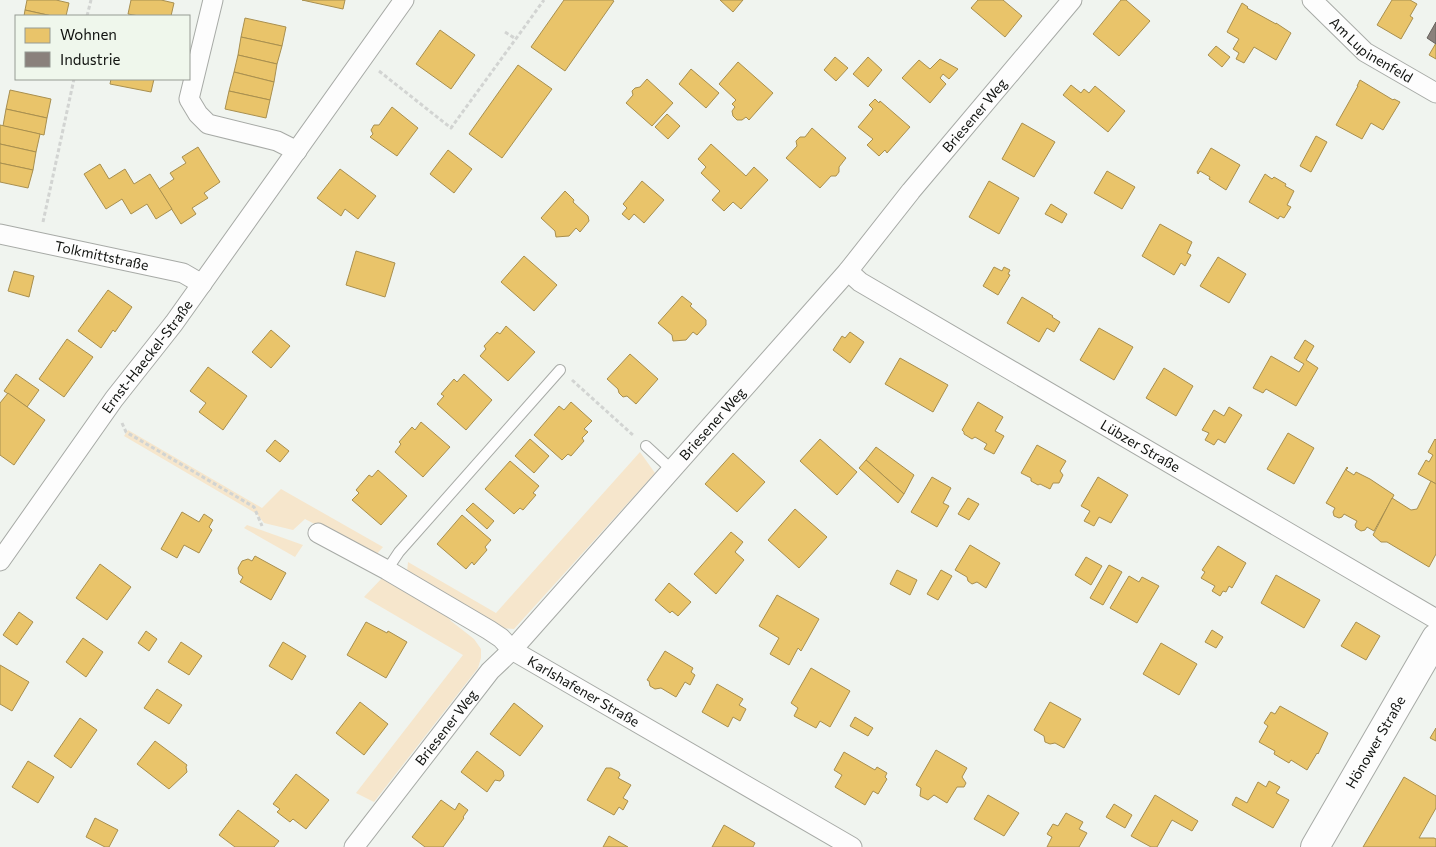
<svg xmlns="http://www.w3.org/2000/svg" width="1436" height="847" font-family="Commissioner,sans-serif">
	<rect width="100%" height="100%" fill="#f0f4ef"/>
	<g fill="#f6e6cc">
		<polygon points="128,430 262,508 281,489 383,547 375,556 305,519 293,530 264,523 257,514 124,436"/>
		<polygon points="640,452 655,473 514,629 501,628 407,572 408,562 496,613"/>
		<polygon points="247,525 303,545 295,557 244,528"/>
		<polygon points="383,577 443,612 451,621 474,639 481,649 481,658 478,668 374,802 356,793 463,655 364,597"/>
	</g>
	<g fill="#e9c46a" stroke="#a88f4f">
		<polygon points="27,0 56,0 69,3 66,16 52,16 25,10"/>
		<polygon points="131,0 161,0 174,3 171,16 139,16 128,14"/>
		<polygon points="302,0 345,0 343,9"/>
		<polygon points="564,0 612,0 614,1 565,71 531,47"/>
		<polygon points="720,0 743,0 733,12"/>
		<polygon points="978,0 1003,0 1022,16 1005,37 971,8"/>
		<polygon points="1121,0 1126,0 1150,21 1119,56 1093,34"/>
		<polygon points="1392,0 1410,0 1417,4 1410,16 1413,18 1401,39 1377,25"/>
		<polygon points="1242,3 1248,7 1247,8 1276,24 1276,23 1291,33 1276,60 1254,47 1244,63 1236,59 1239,53 1233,49 1239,39 1227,32"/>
		<polygon points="25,10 52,16 24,16"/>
		<polygon points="245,18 286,27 282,46 241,37"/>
		<polygon points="440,30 475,55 451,89 416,64"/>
		<polygon points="241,37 282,46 277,64 238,55"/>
		<polygon points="1436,43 1436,59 1429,55"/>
		<polygon points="1216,46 1230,57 1222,67 1208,55"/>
		<polygon points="238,55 277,64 274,82 234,72"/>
		<polygon points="835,57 848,68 836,81 824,70"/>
		<polygon points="868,57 882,70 868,87 853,74"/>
		<polygon points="940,59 958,69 949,79 943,74 940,78 946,84 930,103 902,78 919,60 930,69"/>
		<polygon points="738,62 773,93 749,120 746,117 742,120 737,120 733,116 732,111 735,107 732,104 736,100 719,84"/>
		<polygon points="518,65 552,89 502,158 469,134"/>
		<polygon points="691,69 719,93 706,108 679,84"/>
		<polygon points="234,72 274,82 270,100 229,91"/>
		<polygon points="111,79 154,79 151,92 110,84"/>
		<polygon points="647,79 673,103 652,126 626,103 633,95 632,91 635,88 640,87"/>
		<polygon points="1360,80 1393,100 1394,99 1400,102 1383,130 1371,123 1362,139 1336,125 1358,86 1357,86"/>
		<polygon points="1071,85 1081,93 1084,89 1089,93 1095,86 1125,111 1108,132 1063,95"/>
		<polygon points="10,90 51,99 47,118 6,109"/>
		<polygon points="229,91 270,100 266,118 225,109"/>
		<polygon points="875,99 879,103 880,101 910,127 887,153 885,150 879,156 867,145 873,139 858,127 873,109 869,105"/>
		<polygon points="392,107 418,128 397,156 370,137 373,134 371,130 374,125 379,125"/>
		<polygon points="6,109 47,118 44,135 3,126"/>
		<polygon points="667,114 680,126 668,139 655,127"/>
		<polygon points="1022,123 1055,142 1034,177 1002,159"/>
		<polygon points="0,125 40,134 36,152 0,144"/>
		<polygon points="812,128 846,158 839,167 839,172 836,176 831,176 820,188 786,158 797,146 796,141 800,137 805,137"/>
		<polygon points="1316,136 1327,142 1311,172 1300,166"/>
		<polygon points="0,144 36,152 33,170 0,163"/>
		<polygon points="711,144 746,176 754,167 768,180 741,209 733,202 724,211 712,200 720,191 701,173 706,167 698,159"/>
		<polygon points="198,147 220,182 204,193 208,198 192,208 196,214 181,224 159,189 174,179 170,173 186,163 182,157"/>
		<polygon points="1211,148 1240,165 1226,190 1209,179 1210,177 1200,171 1198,174 1197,172"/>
		<polygon points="448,150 472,169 454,193 430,174"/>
		<polygon points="0,163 33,170 28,188 0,182"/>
		<polygon points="100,164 109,179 125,169 134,184 150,174 172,209 156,219 147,204 131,214 122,199 106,209 84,174"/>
		<polygon points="340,169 376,196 358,219 345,209 341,216 317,198"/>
		<polygon points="1107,171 1135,187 1122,209 1094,193"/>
		<polygon points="1265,174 1272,179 1274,177 1286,184 1285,186 1294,191 1287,205 1291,207 1284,218 1280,216 1278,219 1249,202"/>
		<polygon points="642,181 664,200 644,223 634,214 629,220 622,214 627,208 623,204"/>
		<polygon points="989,181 1019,198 999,234 969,217"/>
		<polygon points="565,191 574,200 573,202 588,216 589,221 580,232 576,228 569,236 556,237 555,231 541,218"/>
		<polygon points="1051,204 1067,214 1062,223 1045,214"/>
		<polygon points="1160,224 1192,242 1187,253 1191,255 1185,266 1181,263 1174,275 1142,256"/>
		<polygon points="356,251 395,263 385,297 346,285"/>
		<polygon points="524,256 557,285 534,311 501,282"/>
		<polygon points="1218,257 1246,274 1229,303 1200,286"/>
		<polygon points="994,267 1002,271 1004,267 1010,270 1008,274 1010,275 998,295 983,286"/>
		<polygon points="14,271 34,276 29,297 8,291"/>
		<polygon points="108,290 132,307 115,332 113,330 101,348 78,331"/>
		<polygon points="682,296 692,304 690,306 706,320 706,325 697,335 693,332 686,340 673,341 672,335 658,323"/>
		<polygon points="1022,297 1053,316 1052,317 1060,322 1054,332 1047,328 1039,342 1007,323"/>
		<polygon points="506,326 535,352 508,381 480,356 486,349 484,346 497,332 500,334"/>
		<polygon points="1099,328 1133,347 1114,380 1080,360"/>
		<polygon points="271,330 290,346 271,368 252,352"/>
		<polygon points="850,332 864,342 850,363 833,350 842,336 845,338"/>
		<polygon points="67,339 93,357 64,397 39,379"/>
		<polygon points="1305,340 1314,346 1306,360 1318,368 1296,406 1266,389 1263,393 1253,388 1271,356 1299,372 1304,364 1294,358"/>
		<polygon points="630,354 658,379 636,404 627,396 623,397 619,393 618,389 607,379"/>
		<polygon points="900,358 948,385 933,412 885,384"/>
		<polygon points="208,367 247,396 223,430 199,412 206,403 190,391"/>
		<polygon points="1164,368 1193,386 1176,416 1146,398"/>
		<polygon points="16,374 39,390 27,407 4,391"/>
		<polygon points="464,374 492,400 466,430 437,404 444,396 441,394 454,379 457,382"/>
		<polygon points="8,393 45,420 14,465 0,455 0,403"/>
		<polygon points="571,402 592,421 584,429 588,432 582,438 584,441 571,456 568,454 562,460 534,435 559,406 564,410"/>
		<polygon points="978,402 1003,417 995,431 1004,436 994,454 984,449 987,444 975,437 972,439 964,434 964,432 962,430"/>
		<polygon points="1229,407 1242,415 1225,443 1218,439 1214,445 1205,440 1209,433 1202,430 1214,410 1224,416"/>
		<polygon points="421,422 450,447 423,477 395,452 401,444 399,442 412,427 415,430"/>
		<polygon points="1288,433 1314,448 1294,484 1267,469"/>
		<polygon points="530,439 549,456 534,473 515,456"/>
		<polygon points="820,439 857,472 837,495 800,461"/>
		<polygon points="1435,439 1436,440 1436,484 1418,474 1426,460 1429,462 1433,455 1428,452"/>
		<polygon points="275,440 289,451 280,462 266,451"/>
		<polygon points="1037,445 1066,461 1060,471 1063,475 1059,483 1053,483 1050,489 1040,484 1038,485 1031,481 1031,478 1021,473"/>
		<polygon points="876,447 914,475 904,494 866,460"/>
		<polygon points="733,453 765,482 737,512 705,484"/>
		<polygon points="866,460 904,494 898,503 859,468"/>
		<polygon points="510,461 539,486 533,493 536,495 523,510 520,508 514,514 485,489"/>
		<polygon points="1347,467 1348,468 1346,470 1354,475 1356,472 1370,479 1394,495 1374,531 1367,527 1365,530 1361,531 1356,528 1355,525 1357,521 1344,514 1342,517 1339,518 1334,516 1333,512 1335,508 1326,503"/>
		<polygon points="378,470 407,496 381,525 352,500 359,493 356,490 369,475 372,477"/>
		<polygon points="932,477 951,488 943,503 949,506 937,527 911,512"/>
		<polygon points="1098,477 1128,495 1111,523 1099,517 1094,526 1084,521 1090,511 1081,506"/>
		<polygon points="1431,481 1436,484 1436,554 1429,567 1387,542 1381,542 1373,535 1392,498 1411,510 1417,509"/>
		<polygon points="968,498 979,504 969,520 958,514"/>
		<polygon points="473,503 494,521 487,529 466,510"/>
		<polygon points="795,509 827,537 799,568 768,540"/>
		<polygon points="182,512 199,522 204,514 213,520 209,527 212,530 199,553 184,545 177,558 161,549"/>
		<polygon points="462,515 491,540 485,547 487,550 474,565 472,562 466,569 437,544"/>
		<polygon points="731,532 743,542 735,552 744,560 716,594 694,574"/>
		<polygon points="970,545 1000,563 986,588 977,582 972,584 968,581 967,577 955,570"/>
		<polygon points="1218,546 1246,563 1232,588 1229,586 1226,592 1223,591 1220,596 1212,591 1215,586 1201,578 1205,572 1202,570"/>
		<polygon points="255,556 286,573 271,600 240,582 243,577 239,574 238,568 242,561 248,559 252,561"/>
		<polygon points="1086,557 1102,566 1091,585 1075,575"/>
		<polygon points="100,564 131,587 107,620 76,598"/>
		<polygon points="1109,565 1122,572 1103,605 1090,598"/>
		<polygon points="897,570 917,580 910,595 890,584"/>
		<polygon points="941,570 952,576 938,600 927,594"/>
		<polygon points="1276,575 1320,600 1304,628 1261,603"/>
		<polygon points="1129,576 1139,582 1142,577 1159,586 1137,623 1110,608"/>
		<polygon points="669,583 691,602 678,616 672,611 670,613 655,600"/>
		<polygon points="777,595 819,619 801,651 798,648 789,665 770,654 779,638 759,626"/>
		<polygon points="19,612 33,622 17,645 3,635"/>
		<polygon points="366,622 387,633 388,631 407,642 386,678 347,655"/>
		<polygon points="1356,622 1380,636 1366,660 1341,646"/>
		<polygon points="1212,630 1223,637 1216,648 1205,642"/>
		<polygon points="146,631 157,639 149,651 138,643"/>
		<polygon points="83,638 103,652 86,677 66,662"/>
		<polygon points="181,642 202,656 189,675 168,662"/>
		<polygon points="283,642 306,656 292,680 269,666"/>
		<polygon points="1161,643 1197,664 1179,695 1143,674"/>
		<polygon points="665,651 693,668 691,672 695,675 690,685 685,682 676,697 661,688 655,689 650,686 649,681 647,680"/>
		<polygon points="0,665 29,682 12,711 0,704"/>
		<polygon points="811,668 850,691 830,727 820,721 816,728 794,716 798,708 791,703"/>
		<polygon points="717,684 743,699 739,705 746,709 740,721 733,717 728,727 702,712"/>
		<polygon points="157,689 182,705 169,724 144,708"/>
		<polygon points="360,702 388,724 364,755 336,733"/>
		<polygon points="1050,702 1081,719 1064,748 1055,743 1050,744 1045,742 1044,736 1034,730"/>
		<polygon points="514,703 543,726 520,756 490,734"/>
		<polygon points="1280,706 1328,733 1318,754 1317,753 1307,770 1291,760 1289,763 1274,754 1275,751 1259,742 1268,726 1264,723 1271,712 1275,714"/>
		<polygon points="855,717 873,728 868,736 850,726"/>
		<polygon points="80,718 97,730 71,768 54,756"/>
		<polygon points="1436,728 1436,741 1430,738"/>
		<polygon points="155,741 187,765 186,767 187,772 169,789 137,764"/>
		<polygon points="936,750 967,768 962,777 966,783 964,787 957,787 947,803 934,795 928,800 920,796 921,788 916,785"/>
		<polygon points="477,751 503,771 504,776 500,781 495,780 487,792 461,772"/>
		<polygon points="844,752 875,770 877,767 887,773 885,777 887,779 878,794 873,791 865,805 835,787 842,775 834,770"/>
		<polygon points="28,761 54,777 38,803 12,787"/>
		<polygon points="606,768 611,768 619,772 620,775 618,778 631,785 623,798 628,801 623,810 619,807 614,815 587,800"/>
		<polygon points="296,774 329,800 306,829 293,819 290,822 277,812 280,809 273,804"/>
		<polygon points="1404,777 1436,796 1436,808 1419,838 1434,838 1436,839 1436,847 1363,847"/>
		<polygon points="1269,781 1280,787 1276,793 1289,800 1273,828 1232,805 1236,797 1247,803 1258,782 1266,787"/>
		<polygon points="988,795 1019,813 1004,836 974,819"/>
		<polygon points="1155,795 1198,821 1192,831 1172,820 1157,847 1151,847 1131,836"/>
		<polygon points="441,800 455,810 459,803 468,810 463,817 464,818 443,847 425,847 412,837"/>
		<polygon points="1114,804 1132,815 1125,828 1106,817"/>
		<polygon points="238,810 279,841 274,847 235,847 219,835"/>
		<polygon points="1066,813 1083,822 1079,829 1087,833 1079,847 1047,847 1052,837 1047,834 1053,824 1058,826"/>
		<polygon points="95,818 118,830 109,847 105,847 86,837"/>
		<polygon points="724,825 755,843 753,847 712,847"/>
		<polygon points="609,836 628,847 603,847"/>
	</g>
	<polygon fill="#8a817c" stroke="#65605b" points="1436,22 1436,44 1427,38"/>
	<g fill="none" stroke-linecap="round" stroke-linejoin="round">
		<defs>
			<g id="service">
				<polyline points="646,446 672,470"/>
				<polyline points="387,570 399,552 560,370"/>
			</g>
			<g id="minor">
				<polyline points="213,0 189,99 198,114 208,124 277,141 297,151"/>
				<path id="s1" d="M1312,0L1365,52L1436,93"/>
				<path id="s2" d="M0,234L183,273L202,284"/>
				<path id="s3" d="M848,271L860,282L1436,619"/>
				<path id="s4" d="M318,533L387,570L489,630L501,638L512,650L852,847"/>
				<path id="s5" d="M0,561L114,399L174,323L404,0"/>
				<path id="s6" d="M354,847L490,671L512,650L848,271L911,191L1072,0"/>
			</g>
			<g id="secondary">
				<path id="s7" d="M1315,847L1436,638"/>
			</g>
		</defs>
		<use href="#service" stroke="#a7aaa6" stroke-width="12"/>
		<use href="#minor" stroke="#a7aaa6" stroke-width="21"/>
		<use href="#secondary" stroke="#a7aaa6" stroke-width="30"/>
		<g stroke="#d2d4d2" stroke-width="3" stroke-dasharray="4 2.5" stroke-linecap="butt">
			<polyline points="87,16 91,0"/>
			<polyline points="505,32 516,39"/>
			<polyline points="379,71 451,128 544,0"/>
			<polyline points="43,222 74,79"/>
			<polyline points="572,380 634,436"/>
			<polyline points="122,423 126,432 254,507 262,526"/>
		</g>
		<use href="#service" stroke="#fdfdfd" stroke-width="10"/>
		<use href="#minor" stroke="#fdfdfd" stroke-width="19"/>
		<use href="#secondary" stroke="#fdfdfd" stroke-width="28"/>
	</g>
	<g text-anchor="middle" stroke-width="5" stroke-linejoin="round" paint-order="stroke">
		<g font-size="14" fill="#10120f" stroke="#eff7ec">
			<text dy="5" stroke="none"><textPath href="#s1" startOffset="78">Am Lupinenfeld</textPath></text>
			<text dy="5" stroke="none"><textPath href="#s6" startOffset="960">Briesener Weg</textPath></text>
			<text dy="5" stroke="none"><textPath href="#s2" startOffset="104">Tolkmittstraße</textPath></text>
			<text dy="5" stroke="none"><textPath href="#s5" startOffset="252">Ernst-Haeckel-Straße</textPath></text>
			<text dy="5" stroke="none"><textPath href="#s6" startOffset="555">Briesener Weg</textPath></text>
			<text dy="5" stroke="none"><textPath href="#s3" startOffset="341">Lübzer Straße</textPath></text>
			<text dy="5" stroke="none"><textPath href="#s4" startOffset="310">Karlshafener Straße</textPath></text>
			<text dy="5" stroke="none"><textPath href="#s6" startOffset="151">Briesener Weg</textPath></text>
			<text dy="5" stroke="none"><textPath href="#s7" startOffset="121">Hönower Straße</textPath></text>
		</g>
	</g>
	<rect x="15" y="15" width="175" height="65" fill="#eff7ec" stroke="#969b94"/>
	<rect x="25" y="28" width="25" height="15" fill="#e9c46a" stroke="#969b94"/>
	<text x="60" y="40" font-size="15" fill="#10120f">Wohnen</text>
	<rect x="25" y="52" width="25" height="15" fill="#8a817c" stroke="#969b94"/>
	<text x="60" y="65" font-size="15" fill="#10120f">Industrie</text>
</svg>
